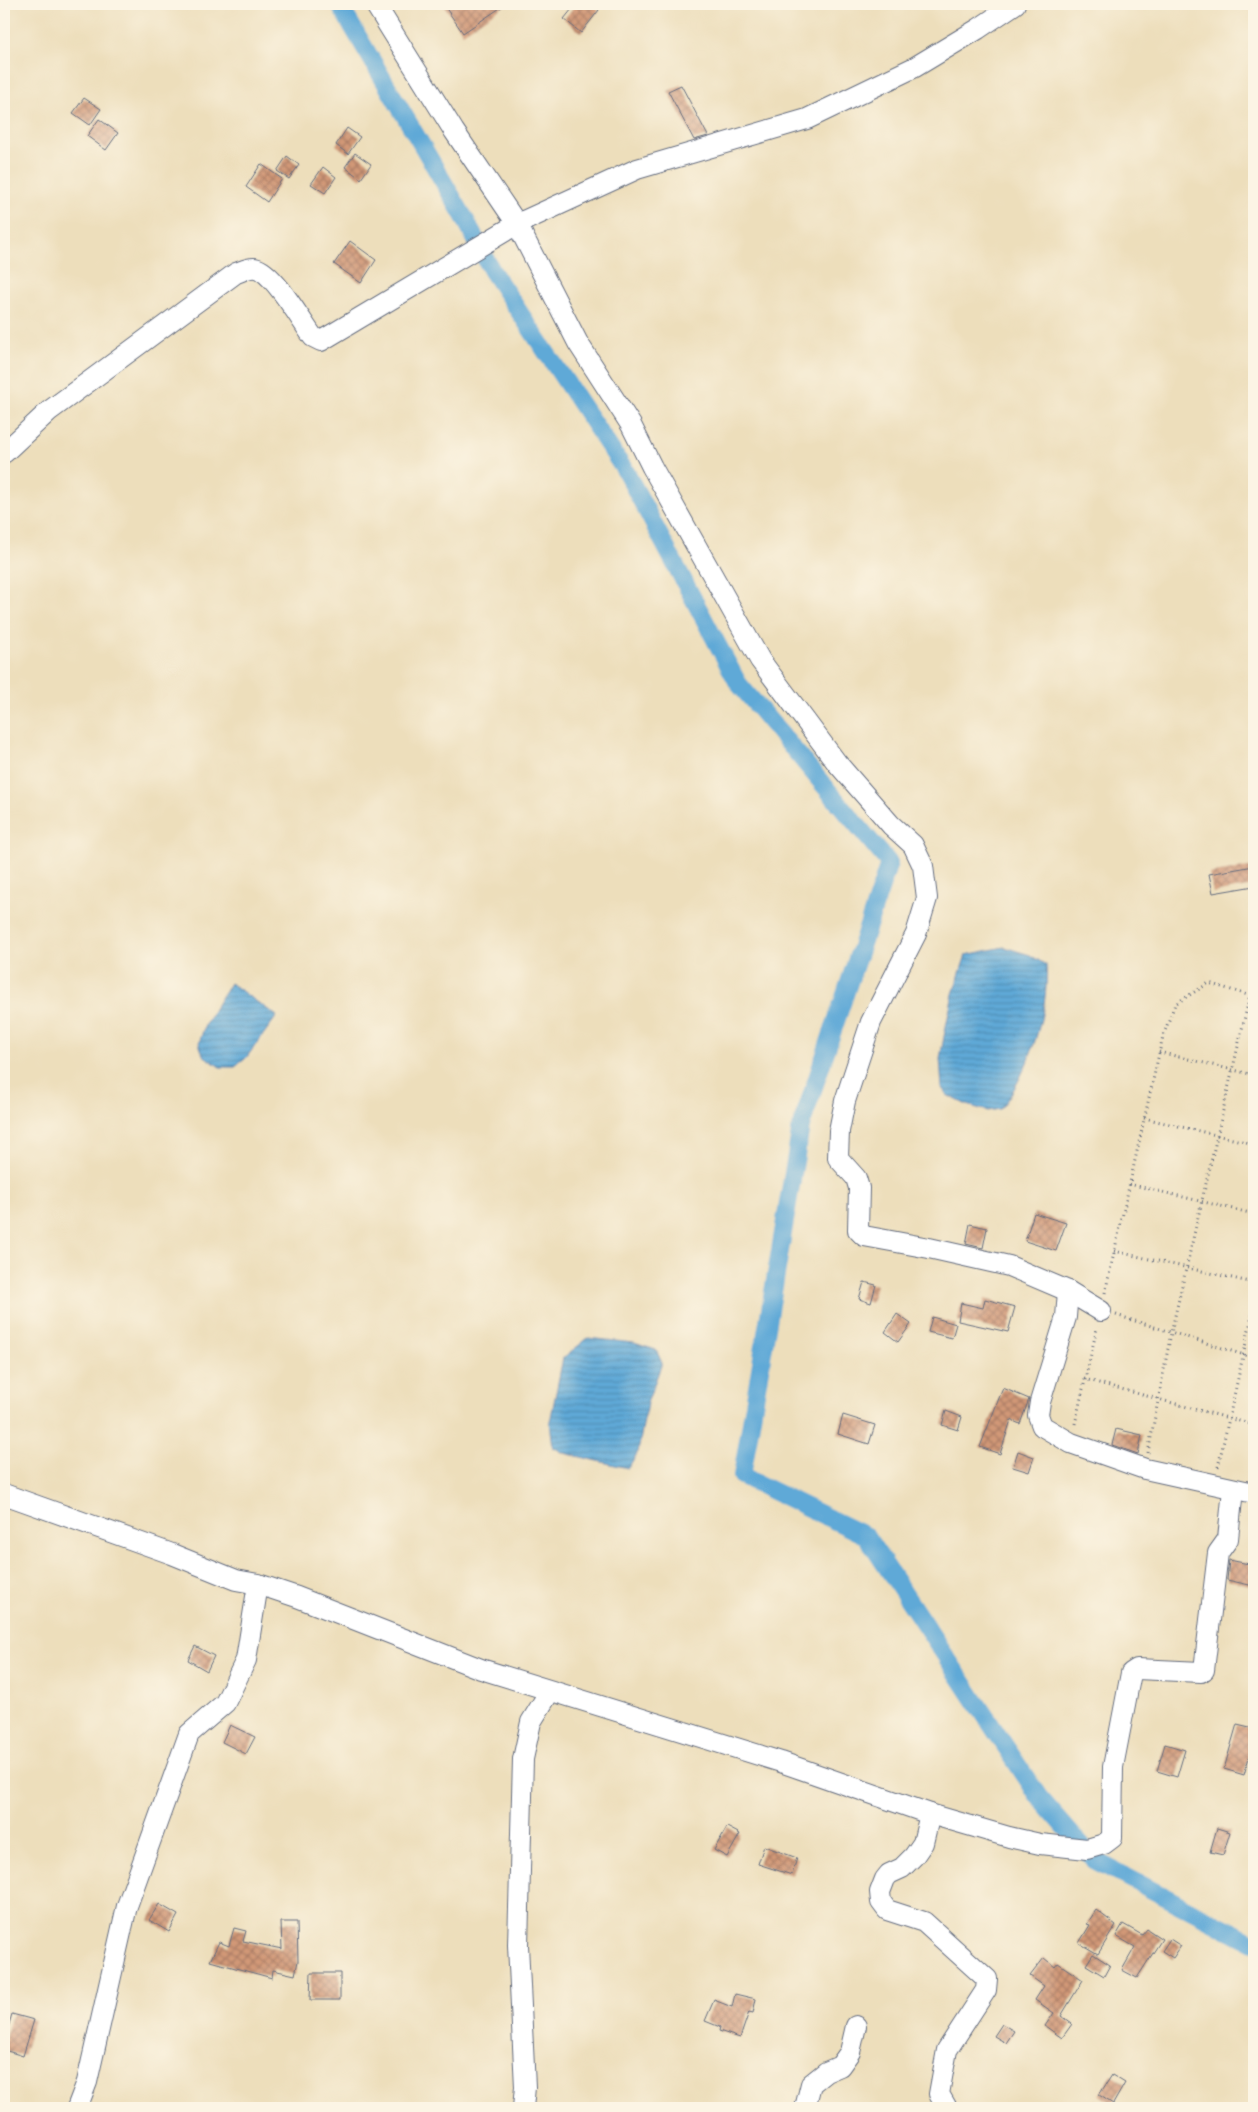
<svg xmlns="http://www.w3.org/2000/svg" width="1258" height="2112" font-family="'Sorts Mill Goudy',serif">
	<defs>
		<pattern id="water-rules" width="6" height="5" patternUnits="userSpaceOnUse" patternTransform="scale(1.25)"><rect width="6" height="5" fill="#5fa9d7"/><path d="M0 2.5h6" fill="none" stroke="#4e8ab2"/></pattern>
		<pattern id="building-cross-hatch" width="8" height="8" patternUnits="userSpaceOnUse" patternTransform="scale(1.25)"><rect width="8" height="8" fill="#d19877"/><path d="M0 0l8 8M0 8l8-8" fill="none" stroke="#a97c65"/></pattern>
	</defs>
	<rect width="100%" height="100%" fill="#fcf5e5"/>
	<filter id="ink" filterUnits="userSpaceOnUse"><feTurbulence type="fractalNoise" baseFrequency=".02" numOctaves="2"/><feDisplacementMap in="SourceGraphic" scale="10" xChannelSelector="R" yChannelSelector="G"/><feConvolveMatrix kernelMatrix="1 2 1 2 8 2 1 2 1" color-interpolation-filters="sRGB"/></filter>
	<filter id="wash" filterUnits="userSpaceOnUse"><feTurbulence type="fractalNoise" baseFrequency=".0096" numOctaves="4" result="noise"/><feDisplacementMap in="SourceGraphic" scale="20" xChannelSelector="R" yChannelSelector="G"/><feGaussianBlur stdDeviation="1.12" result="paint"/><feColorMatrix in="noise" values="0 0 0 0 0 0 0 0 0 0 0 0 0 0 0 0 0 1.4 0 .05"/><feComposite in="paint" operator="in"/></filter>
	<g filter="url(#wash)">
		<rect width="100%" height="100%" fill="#eddebb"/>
		<g fill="url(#water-rules)" stroke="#3d6c9a">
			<path d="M1004,947L1030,955L1046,965C1050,1008 1028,1076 1000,1109L988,1111L967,1105L947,1095L942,1088L940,1059L945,1031L953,994L966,955Z"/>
			<polygon points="230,983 277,1016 246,1058 235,1067 220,1067 203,1055 199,1043 205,1025"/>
			<polygon points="588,1338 634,1343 656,1350 662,1363 647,1403 638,1452 628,1468 564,1453 553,1447 550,1422 563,1358"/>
		</g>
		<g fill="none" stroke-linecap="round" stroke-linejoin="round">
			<polyline stroke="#5fa9d7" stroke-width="18" points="339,4 464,217 492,271 626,472 738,683 889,863 801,1126 742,1476 866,1536 1039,1797 1094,1860 1254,1943"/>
		</g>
		<g id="blocks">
			<g fill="url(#building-cross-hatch)">
				<polygon points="443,4 506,4 463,33"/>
				<polygon points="576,4 592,4 599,10 581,33 564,19"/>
				<polygon points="681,85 708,136 694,140 668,91"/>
				<polygon points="84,98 101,109 90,125 73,113"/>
				<polygon points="99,119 118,133 106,150 87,136"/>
				<polygon points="347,128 360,137 348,154 336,145"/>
				<polygon points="355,153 371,164 361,179 345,167"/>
				<polygon points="287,156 299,165 289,179 277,171"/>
				<polygon points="261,164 282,179 267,202 246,187"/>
				<polygon points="323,167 336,177 325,193 311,184"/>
				<polygon points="350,241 376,260 361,283 334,264"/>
				<polygon points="1254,866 1254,886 1213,893 1209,874"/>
				<polygon points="1034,1213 1066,1223 1056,1251 1025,1241"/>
				<polygon points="970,1224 987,1228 983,1248 966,1244"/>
				<polygon points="864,1282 876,1285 871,1303 859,1299"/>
				<polygon points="985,1299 1015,1307 1008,1332 958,1321 961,1303 983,1308"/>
				<polygon points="897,1314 911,1324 898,1342 885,1332"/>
				<polygon points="932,1317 956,1324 952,1338 928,1332"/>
				<polygon points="1003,1388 1029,1399 1020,1424 1011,1420 1000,1454 980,1447"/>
				<polygon points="946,1411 962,1417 958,1430 942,1425"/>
				<polygon points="843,1415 875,1425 869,1444 838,1434"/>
				<polygon points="1116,1429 1142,1435 1138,1454 1112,1445"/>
				<polygon points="1018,1451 1034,1457 1029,1472 1013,1467"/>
				<polygon points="1229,1560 1254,1565 1254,1586 1227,1580"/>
				<polygon points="195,1646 214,1656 207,1671 188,1660"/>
				<polygon points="1237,1724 1254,1728 1254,1751 1251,1750 1244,1775 1224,1769"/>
				<polygon points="230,1725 255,1737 246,1754 222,1742"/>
				<polygon points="1165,1744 1185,1750 1177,1777 1157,1771"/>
				<polygon points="727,1827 740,1834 727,1857 714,1850"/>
				<polygon points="1217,1828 1230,1832 1223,1855 1210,1852"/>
				<polygon points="764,1846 797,1858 792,1875 758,1864"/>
				<polygon points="159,1904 178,1915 169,1932 149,1920"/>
				<polygon points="1096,1910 1116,1925 1098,1954 1079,1943 1090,1925 1087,1924"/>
				<polygon points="281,1922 297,1922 298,1961 295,1975 273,1970 272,1978 210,1961 219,1942 229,1946 234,1928 246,1931 243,1941 282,1949"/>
				<polygon points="1123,1924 1142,1935 1147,1929 1162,1939 1137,1978 1122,1970 1135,1947 1116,1936"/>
				<polygon points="1170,1939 1181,1946 1173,1958 1162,1951"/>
				<polygon points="1093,1954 1110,1965 1104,1976 1086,1965"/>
				<polygon points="1044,1958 1055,1967 1058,1963 1083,1980 1061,2016 1072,2024 1062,2038 1045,2026 1054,2013 1035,2000 1044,1986 1030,1976"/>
				<polygon points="311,1973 340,1973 340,2000 310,2000"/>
				<polygon points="735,1994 756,1999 753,2013 749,2012 740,2038 719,2031 720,2027 705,2021 714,2000 732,2007"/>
				<polygon points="12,2014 34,2020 23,2056 4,2050 4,2041"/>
				<polygon points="1002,2024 1014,2031 1006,2043 994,2036"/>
				<polygon points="1112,2075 1125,2083 1113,2104 1099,2095"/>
			</g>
		</g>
	</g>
	<g filter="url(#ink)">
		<use href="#blocks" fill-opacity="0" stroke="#646c7f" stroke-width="1"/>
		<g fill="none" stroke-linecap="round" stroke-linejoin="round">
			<defs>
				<g id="minor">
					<polyline points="375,4 454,131 517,224 578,343 631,425 652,467 760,660 837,763 891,825 913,845 923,866 927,898 916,934 871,1022 845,1101 839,1131 838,1158 856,1178 859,1188 858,1230 864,1236 929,1248 1009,1266 1068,1291 1101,1311"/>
					<path d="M4,453L49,411L236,273C242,271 249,267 255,268C273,271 302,322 313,337L321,341L517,224L637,169L807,119L915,67L978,29L1015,4"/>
					<polyline points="1068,1291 1066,1317 1040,1402 1038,1415 1042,1426 1071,1443 1145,1469 1254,1493"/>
					<polyline points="4,1494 172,1554 236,1580 258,1584 297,1597 481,1669 781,1762 930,1814 1009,1837 1040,1844 1087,1849 1104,1844 1112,1838 1113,1767 1131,1673 1137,1669 1201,1672 1204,1670 1218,1553 1228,1539 1233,1489"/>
					<polyline points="930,1814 923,1843 914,1856 902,1868 889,1874 885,1879 880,1892 881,1902 887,1910 924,1922 987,1979 986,1990 947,2050 939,2094 947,2108"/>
					<polyline points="77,2108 87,2082 127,1906 189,1734 225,1703 246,1660 258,1584"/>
					<polyline points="523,2108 525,2087 518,1945 523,1759 531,1722 550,1691"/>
					<polyline points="805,2108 811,2084 826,2072 840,2066 850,2052 856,2026"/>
				</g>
			</defs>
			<use href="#minor" stroke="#646c7f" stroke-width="22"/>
			<g stroke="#646c7f" stroke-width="3" stroke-dasharray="1 4" stroke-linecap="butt">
				<polyline points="1159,1052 1254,1075"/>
				<polyline points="1144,1118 1254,1144"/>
				<polyline points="1129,1184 1254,1214"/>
				<polyline points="1114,1251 1254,1283"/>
				<polyline points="1105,1293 1163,1036 1175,1004 1209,983 1254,997"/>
				<polyline points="1116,1315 1254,1358"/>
				<polyline points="1084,1379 1254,1425"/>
				<polyline points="1075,1424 1097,1328"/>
				<polyline points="1148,1453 1171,1333 1250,995"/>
				<polyline points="1218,1467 1254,1307"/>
			</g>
			<use href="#minor" stroke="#fff" stroke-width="20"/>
		</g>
	</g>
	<rect width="1258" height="2112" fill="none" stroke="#fcf5e5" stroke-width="20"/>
</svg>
